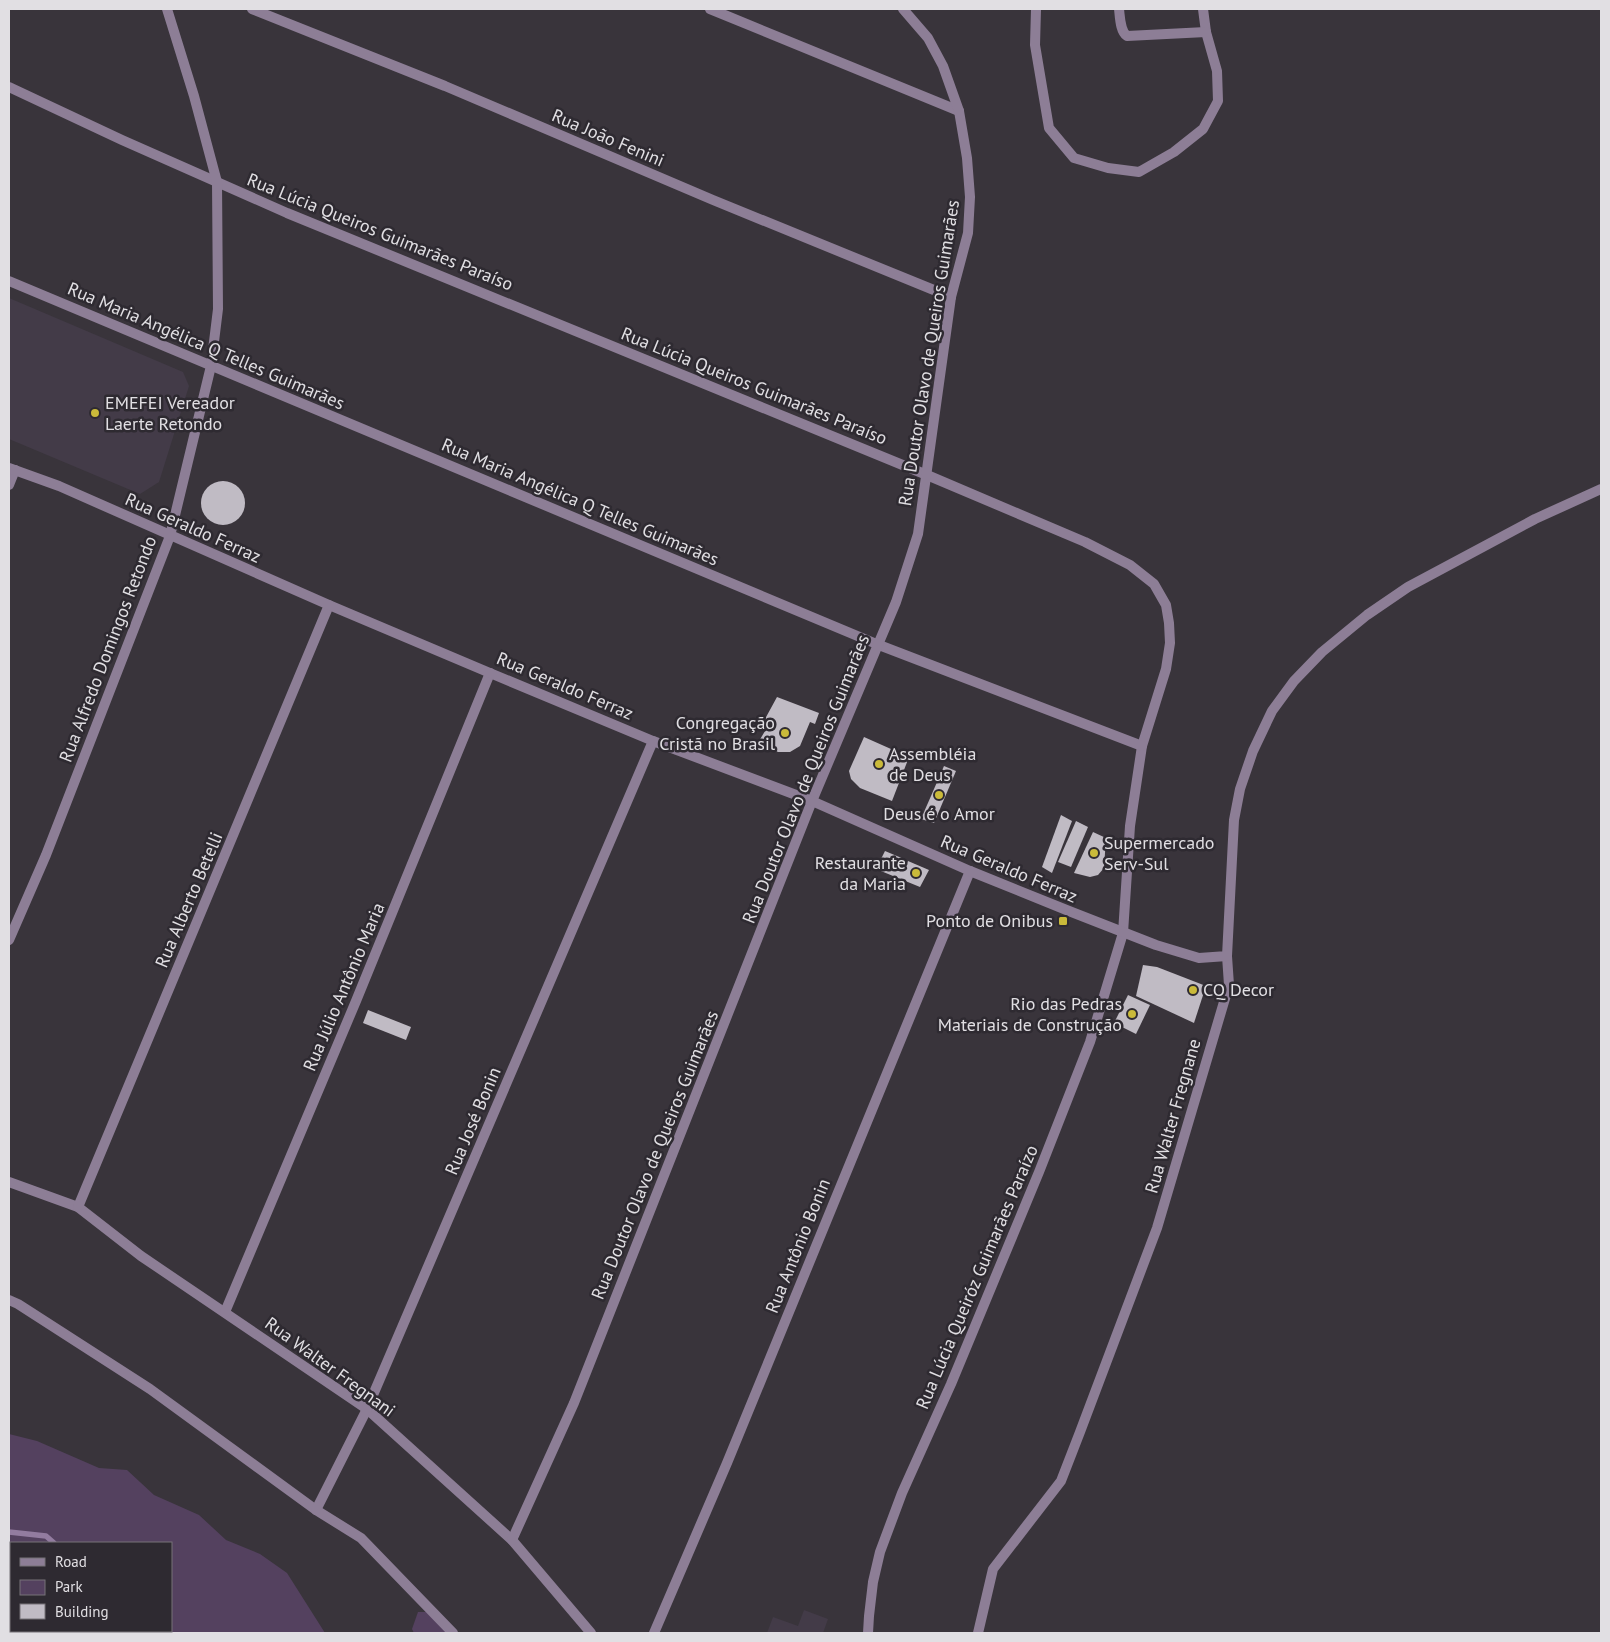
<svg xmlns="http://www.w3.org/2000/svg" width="1610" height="1642" font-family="'PT Sans',sans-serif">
	<rect width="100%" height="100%" fill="#39343b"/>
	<g fill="#433b48">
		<polygon points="9,298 183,372 189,386 159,482 140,494 9,439"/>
		<polygon points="804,1610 828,1619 823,1633 767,1633 773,1617 798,1626"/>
	</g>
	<g fill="#54415f" fill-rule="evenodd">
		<path d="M9,1434L37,1441L99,1468L127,1470L154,1495L199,1515L226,1540L260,1554L287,1573L325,1633H9ZM11,1543H171V1631H11Z"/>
		<polygon points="418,1612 426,1612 451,1633 414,1633 412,1629"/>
	</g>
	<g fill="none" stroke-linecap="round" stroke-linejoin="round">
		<g stroke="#937ca0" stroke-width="5.5">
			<polyline points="9,1532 46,1536 54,1543"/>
			<polyline points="156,1631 159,1633"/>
		</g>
	</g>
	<g fill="#c0bbc4">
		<circle cx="223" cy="503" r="22"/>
		<polygon points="777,697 819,713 815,724 810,722 800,746 790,752 778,752 759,741 770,723 765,719"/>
		<polygon points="864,737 909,757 892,801 860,788 851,779 849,771"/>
		<polygon points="944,766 956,771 934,823 921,819"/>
		<polygon points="1061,815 1072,821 1052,873 1042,867"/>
		<polygon points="1076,821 1088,827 1071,867 1058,862"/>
		<polygon points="1093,832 1106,838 1104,868 1098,875 1090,877 1074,873"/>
		<polygon points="885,851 904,859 898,871 903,871 908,861 929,870 920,887 876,869"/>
		<polygon points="1143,965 1157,967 1206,986 1194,1023 1136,996"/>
		<polygon points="1128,995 1150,1005 1136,1034 1114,1023"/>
		<polygon points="368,1010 411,1027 406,1040 363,1023"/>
	</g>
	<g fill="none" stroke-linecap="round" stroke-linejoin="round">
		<g stroke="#938f95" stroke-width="3" stroke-dasharray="4 2.5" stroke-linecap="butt">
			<polyline points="9,1619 11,1620"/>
			<polyline points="40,1631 46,1633"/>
		</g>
		<g stroke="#8d7e96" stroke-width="10">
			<polyline points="252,9 445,86 713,200 951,297"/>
			<polyline points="710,9 959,111"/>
			<polyline points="1036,9 1035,45 1049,128 1074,158 1108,168 1139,172 1174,152 1203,129 1218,101 1217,71 1206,32 1203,9"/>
			<path d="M1119,9C1120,17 1120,31 1127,36L1206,32"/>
			<polyline points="9,87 122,140 287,213 927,475 1085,542 1130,565 1154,584 1166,605 1169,623 1170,643 1166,669 1142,746 1130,826 1123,933 1090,1042 1039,1172 951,1384 902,1493 880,1552 873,1582 869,1616 868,1633"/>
			<polyline points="9,281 879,645 1142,746"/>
			<polyline points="9,485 15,470"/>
			<polyline points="9,940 46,855 170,536 211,366 218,309 217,182 194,96 167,9"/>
			<polyline points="9,1182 78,1207 141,1256 367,1409 512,1540 591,1633"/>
			<polyline points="78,1207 329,605"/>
			<polyline points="9,1300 18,1304 150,1389 316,1510 361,1538 453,1633"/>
			<polyline points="225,1312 356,1001 490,673"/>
			<polyline points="316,1510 367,1409 653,741"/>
			<polyline points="512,1540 574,1403 812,801 896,602 918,534 951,297 968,233 970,197 967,158 959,111 943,66 928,38 903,9"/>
			<polyline points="654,1633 727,1463 970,871"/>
			<polyline points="978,1633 993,1569 1061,1481 1080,1432 1157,1228 1229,985 1227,956"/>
		</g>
		<polyline stroke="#8d7e96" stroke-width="10" points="9,468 59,486 329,605 490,673 653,741 812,801 970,871 1069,911 1156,945 1199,958 1227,956 1234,820 1240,789 1253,751 1272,711 1294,681 1322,652 1367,615 1408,587 1535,519 1601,489"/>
	</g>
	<g fill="#caba3a" stroke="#2e2a31" stroke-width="2">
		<circle cx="95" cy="413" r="5"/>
		<circle cx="785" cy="733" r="5"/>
		<circle cx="879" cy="764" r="5"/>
		<circle cx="939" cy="795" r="5"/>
		<circle cx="1094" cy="853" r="5"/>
		<circle cx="916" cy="873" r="5"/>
		<rect x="1058" y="916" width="10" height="10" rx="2.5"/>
		<circle cx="1193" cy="990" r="5"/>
		<circle cx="1132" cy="1014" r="5"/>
	</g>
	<g text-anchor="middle" stroke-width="5" stroke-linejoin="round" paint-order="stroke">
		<g font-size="18" fill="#e1dfe3" stroke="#2e2a31">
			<text transform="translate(608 138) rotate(23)" y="6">Rua João Fenini</text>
			<text transform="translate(380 232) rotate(22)" y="6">Rua Lúcia Queiros Guimarães Paraíso</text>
			<text transform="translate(206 346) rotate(23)" y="6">Rua Maria Angélica Q Telles Guimarães</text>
			<text transform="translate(929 353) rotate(-81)" y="6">Rua Doutor Olavo de Queiros Guimarães</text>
			<text transform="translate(754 386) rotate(22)" y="6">Rua Lúcia Queiros Guimarães Paraíso</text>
			<text transform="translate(580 502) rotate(23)" y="6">Rua Maria Angélica Q Telles Guimarães</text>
			<text transform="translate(193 528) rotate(24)" y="6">Rua Geraldo Ferraz</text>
			<text transform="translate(108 649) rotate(-69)" y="6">Rua Alfredo Domingos Retondo</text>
			<text transform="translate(565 686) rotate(23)" y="6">Rua Geraldo Ferraz</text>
			<text transform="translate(806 779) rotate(-68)" y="6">Rua Doutor Olavo de Queiros Guimarães</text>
			<text transform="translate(1009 869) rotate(23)" y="6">Rua Geraldo Ferraz</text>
			<text transform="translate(189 900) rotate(-67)" y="6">Rua Alberto Betelli</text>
			<text transform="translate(344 987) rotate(-67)" y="6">Rua Júlio Antônio Maria</text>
			<text transform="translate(1173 1116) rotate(-74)" y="6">Rua Walter Fregnane</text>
			<text transform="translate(473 1121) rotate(-67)" y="6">Rua José Bonin</text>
			<text transform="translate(655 1155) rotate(-68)" y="6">Rua Doutor Olavo de Queiros Guimarães</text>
			<text transform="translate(798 1246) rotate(-68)" y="6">Rua Antônio Bonin</text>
			<text transform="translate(977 1277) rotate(-67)" y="6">Rua Lúcia Queiróz Guimarães Paraízo</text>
			<text transform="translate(330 1367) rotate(36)" y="6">Rua Walter Fregnani</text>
		</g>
		<g font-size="18" fill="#e1dfe3" stroke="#2e2a31" text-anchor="start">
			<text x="105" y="409">EMEFEI Vereador<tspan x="105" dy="21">Laerte Retondo</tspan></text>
			<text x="775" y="729" text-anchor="end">Congregação<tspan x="775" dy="21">Cristã no Brasil</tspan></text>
			<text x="889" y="760">Assembléia<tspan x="889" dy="21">de Deus</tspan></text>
			<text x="939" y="820" text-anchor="middle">Deus é o Amor</text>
			<text x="1104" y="849">Supermercado<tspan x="1104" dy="21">Serv-Sul</tspan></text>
			<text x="906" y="869" text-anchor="end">Restaurante<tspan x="906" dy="21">da Maria</tspan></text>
			<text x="1053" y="927" text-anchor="end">Ponto de Onibus</text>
			<text x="1203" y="996">CQ Decor</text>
			<text x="1122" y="1010" text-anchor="end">Rio das Pedras<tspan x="1122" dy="21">Materiais de Construção</tspan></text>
		</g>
	</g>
	<rect width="1610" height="1642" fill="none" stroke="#e1dfe3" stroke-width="20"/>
	<rect x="10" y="1542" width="162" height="90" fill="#2e2a31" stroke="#767278"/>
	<rect x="20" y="1558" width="25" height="8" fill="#8d7e96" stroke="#767278"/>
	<text x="55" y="1567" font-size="15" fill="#e1dfe3">Road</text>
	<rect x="20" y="1580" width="25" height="15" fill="#54415f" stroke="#767278"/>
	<text x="55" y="1592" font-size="15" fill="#e1dfe3">Park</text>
	<rect x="20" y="1604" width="25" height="15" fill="#c0bbc4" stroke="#767278"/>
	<text x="55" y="1617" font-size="15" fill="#e1dfe3">Building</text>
</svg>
